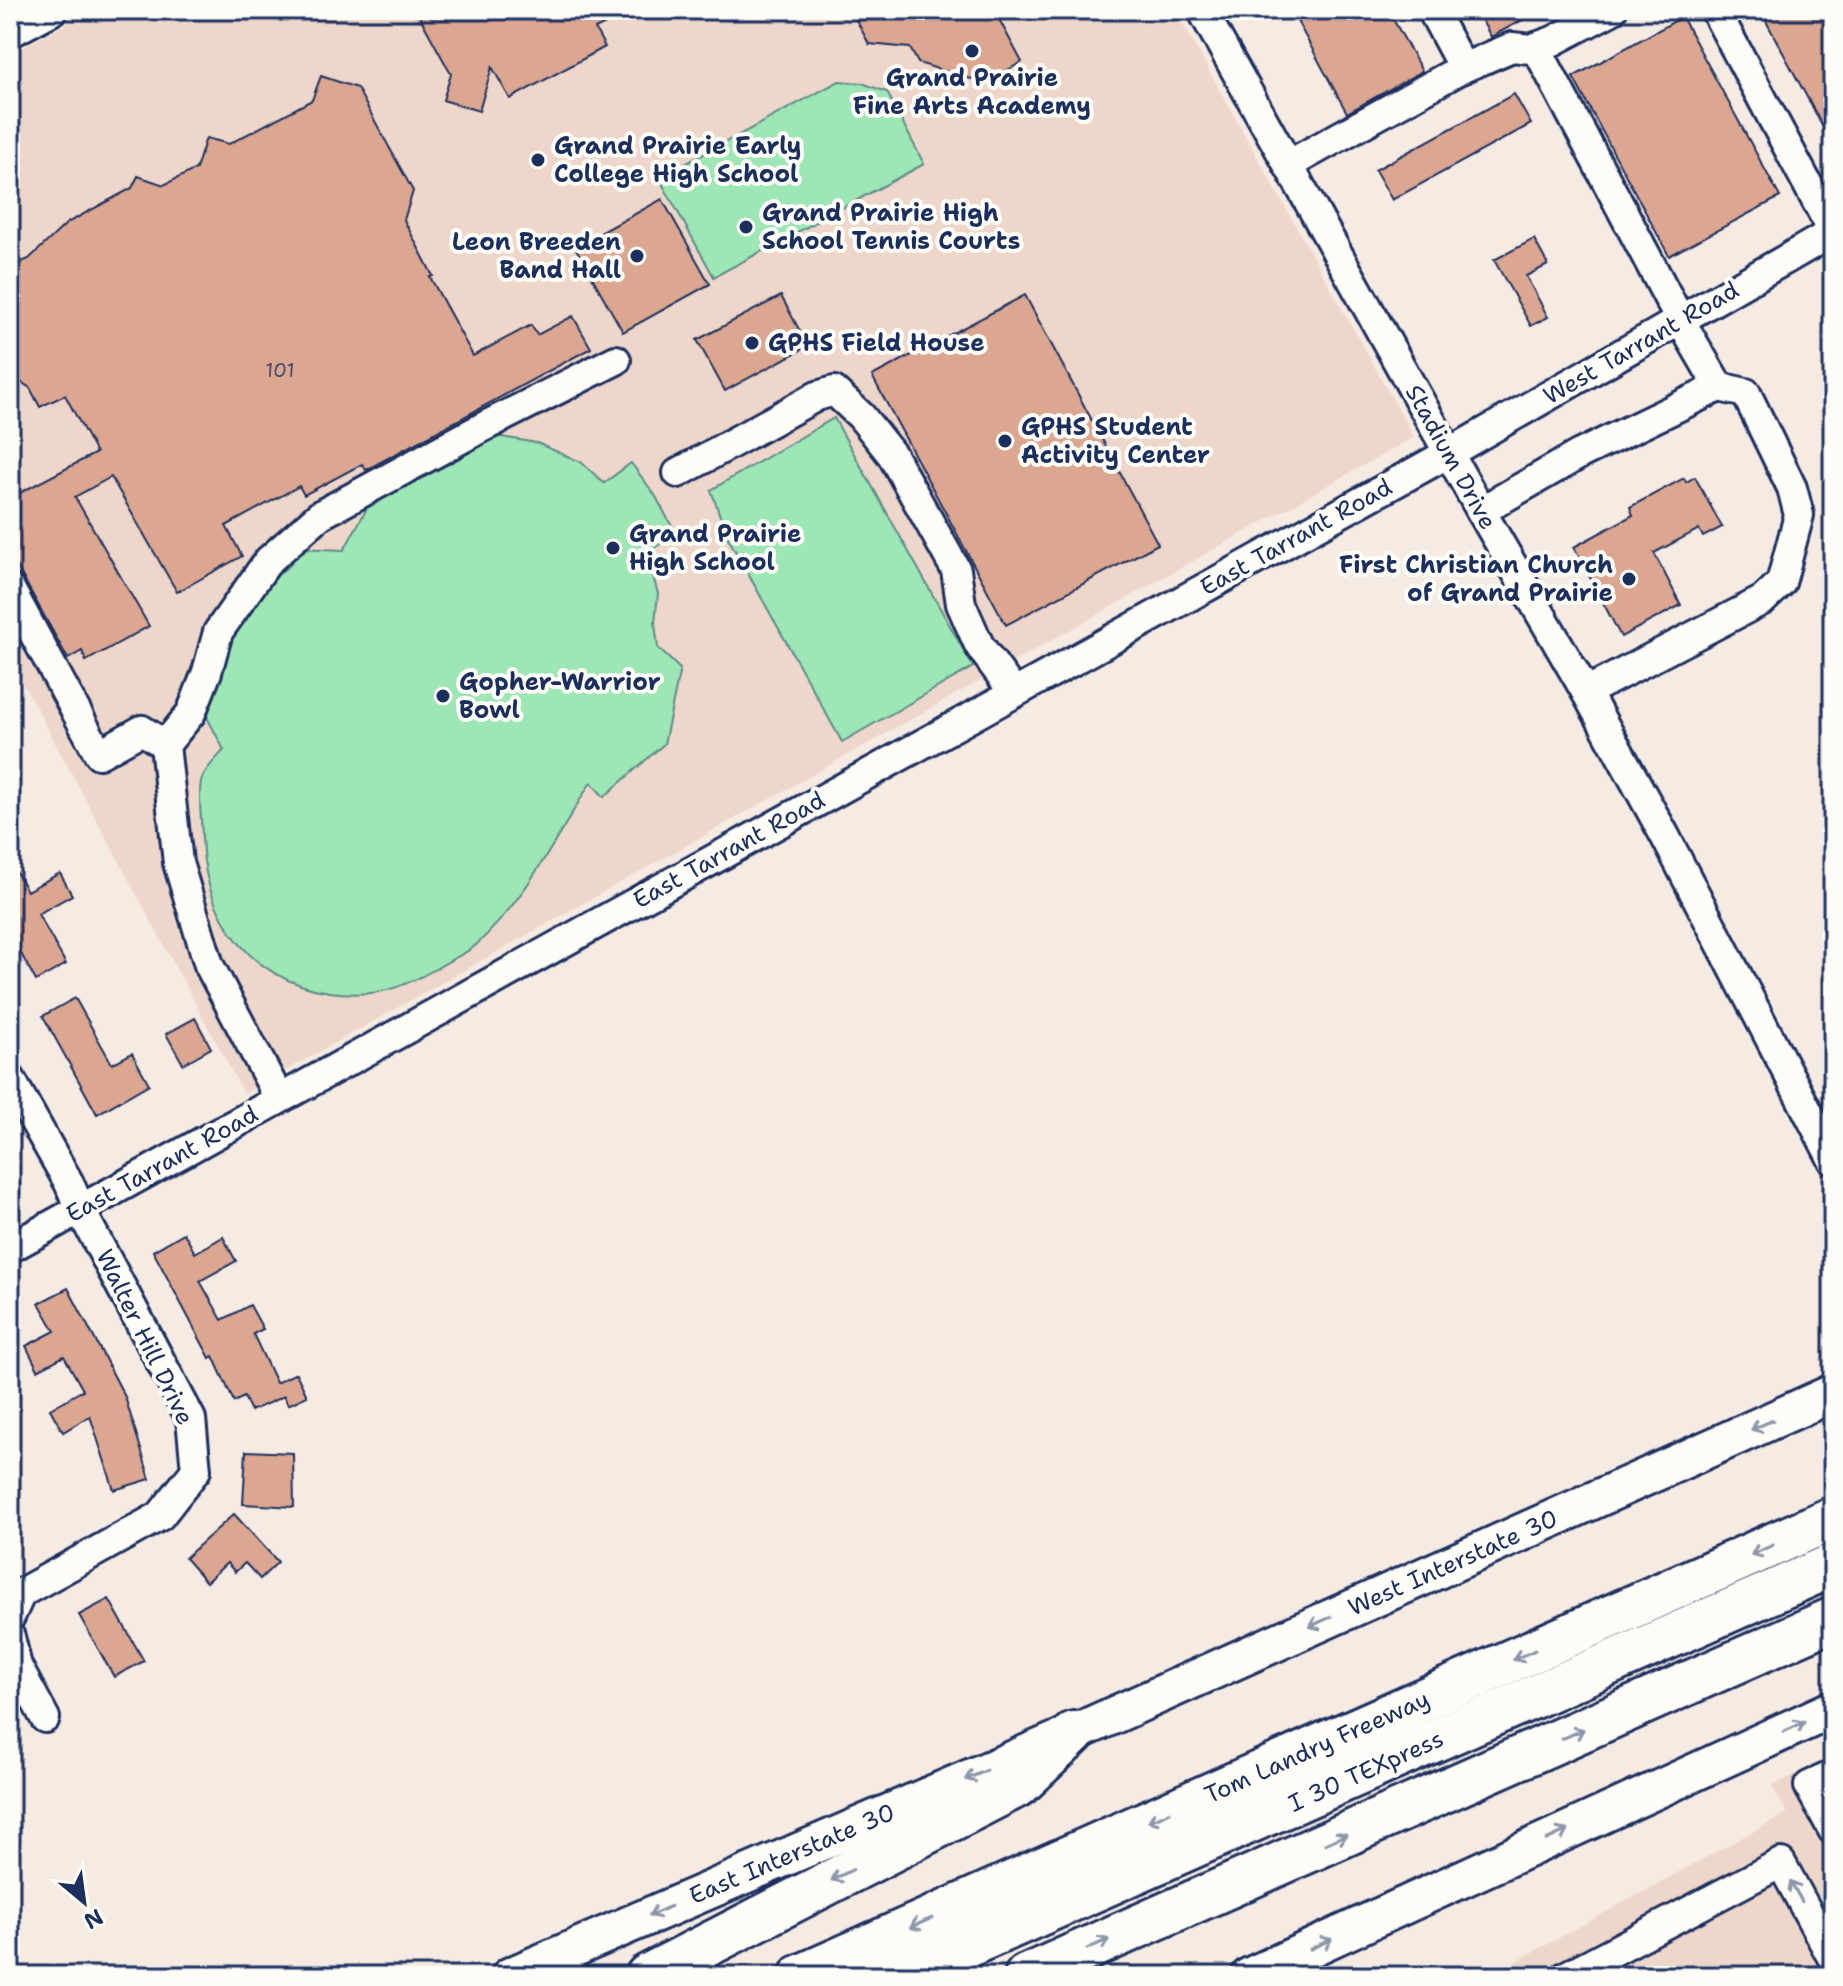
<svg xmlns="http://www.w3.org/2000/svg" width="1843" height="1986" font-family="'Shantell Sans',sans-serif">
	<rect width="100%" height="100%" fill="#f6ebe3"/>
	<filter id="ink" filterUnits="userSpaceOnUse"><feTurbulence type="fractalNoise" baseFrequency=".0125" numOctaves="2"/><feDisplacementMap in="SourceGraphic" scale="16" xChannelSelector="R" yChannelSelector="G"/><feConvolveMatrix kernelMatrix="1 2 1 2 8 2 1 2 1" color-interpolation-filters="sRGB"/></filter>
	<g filter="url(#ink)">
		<g fill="#eed7ca">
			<polygon points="93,10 1175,10 1414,437 244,1094 10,659 10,54"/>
			<polygon points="1833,1756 1833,1976 1489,1976 1787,1813 1772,1786"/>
		</g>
		<g fill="#9de6b5" stroke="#5c8a8a" stroke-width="2">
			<polygon points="839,81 862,83 887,92 924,164 714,277 659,178"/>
			<polygon points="834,418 973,667 842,742 727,536 711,490"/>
			<path d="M490,435L537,443L581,462L604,483L631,463L655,495L675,532L647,554L658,594L655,622L658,648L680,669L664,744L604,797L591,782C557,836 524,902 476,945C467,953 454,958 444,964C424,976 396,991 371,993C272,1001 205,936 202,838C202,825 197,789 202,778C206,768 217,758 224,750L207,717L229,634L252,595L290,565L299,548L344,550L367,508L396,481Z"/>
		</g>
		<g fill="#dca791" stroke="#1b2f5e" stroke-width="2">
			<polygon points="416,10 634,10 595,29 605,47 510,99 492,67 479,111 443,100 451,74"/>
			<polygon points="851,10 994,10 1022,62 997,76 982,71 971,79 918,63 910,48 869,44"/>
			<polygon points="1291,10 1388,10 1422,71 1347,113"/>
			<polygon points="1476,10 1541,10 1491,37"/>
			<polygon points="1760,10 1833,10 1833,147 1815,112"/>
			<polygon points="1682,17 1780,197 1669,256 1573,77"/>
			<polygon points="321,76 357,88 413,191 404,220 433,276 430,277 473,356 531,325 537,335 573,316 591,348 366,470 362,464 304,495 299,486 226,526 242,556 177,592 111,477 75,497 149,626 86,661 82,651 68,659 10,554 10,498 96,453 65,395 40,407 30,388 10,375 10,267 29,259 67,223 132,188 138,176 164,185 196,169 206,138 229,144 312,100"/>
			<polygon points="1514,94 1531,124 1392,200 1375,170"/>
			<polygon points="662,199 710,284 623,332 575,247"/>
			<polygon points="1534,239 1548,265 1526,276 1548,317 1531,326 1494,260"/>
			<polygon points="1025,295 1158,544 1006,625 872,376"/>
			<polygon points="781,296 808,346 725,391 697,340"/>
			<polygon points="1695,477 1722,527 1703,537 1699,529 1654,553 1681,605 1621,637 1574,547 1633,515 1630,507 1684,478 1686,482"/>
			<polygon points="10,861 27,891 60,873 72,895 38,914 66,964 36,981 13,939 16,937 10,927"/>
			<polygon points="75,998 112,1064 132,1053 149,1084 97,1114 43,1016"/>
			<polygon points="195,1018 211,1048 183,1064 166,1034"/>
			<polygon points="184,1233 195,1253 223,1237 236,1261 200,1281 222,1320 250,1305 263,1329 253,1334 276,1383 296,1373 307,1396 288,1405 284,1396 251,1411 244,1397 234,1402 213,1356 210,1358 153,1251"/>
			<polygon points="68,1288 125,1397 150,1479 114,1490 90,1416 63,1432 50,1409 83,1390 64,1356 38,1370 26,1346 55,1331 39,1303"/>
			<polygon points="246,1451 293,1453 294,1507 243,1504"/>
			<polygon points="234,1514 278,1562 260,1579 245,1563 235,1572 227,1563 206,1582 185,1558"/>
			<polygon points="109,1599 144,1661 114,1677 79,1615"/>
		</g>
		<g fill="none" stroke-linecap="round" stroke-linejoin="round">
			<defs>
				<g id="minor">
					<polyline points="1202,10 1481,511 1586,692 1665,836 1833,1160"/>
					<polyline points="1432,10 1463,68"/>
					<polyline points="1715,10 1833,232"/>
					<polyline points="10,33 53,10"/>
					<polyline points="1536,47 1680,320 1719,387"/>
					<polyline points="1288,165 1463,68 1512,47 1531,49 1553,41 1612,10"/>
					<polyline points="678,473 817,396 834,391 861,416 892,455 956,570 961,604 979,645 1014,693"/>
					<polyline points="1481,511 1580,454 1719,387 1746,393 1792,488 1799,515 1781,583 1763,600 1586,692"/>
					<polyline points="10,589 99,754 142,730 165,745"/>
					<polyline points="10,1078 69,1183 80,1209 191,1419 196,1470 160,1516 21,1593 10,1617"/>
					<polyline points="279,1098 209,965 178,863 165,745 191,713 207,672 218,632 268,561 320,515 483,427 616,360"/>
					<polyline points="10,1248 1449,453 1833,232"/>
					<polyline points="10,1637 17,1666 45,1718"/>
					<polyline points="1833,1775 1809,1786 1833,1830"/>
					<polyline points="1566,1976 1781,1863 1833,1959"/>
				</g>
				<g id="major">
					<polyline points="510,1976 1074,1733 1833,1393"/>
					<polyline points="1250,1976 1833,1709"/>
				</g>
				<g id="highway">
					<polyline points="647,1976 1019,1785 1074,1733"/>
					<polyline points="801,1976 1833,1518"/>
					<polyline points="899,1976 1833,1565"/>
					<polyline points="1026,1976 1833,1619"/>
				</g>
			</defs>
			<use href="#minor" stroke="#1b2f5e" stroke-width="34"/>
			<use href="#major" stroke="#1b2f5e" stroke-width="42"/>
			<use href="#highway" stroke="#1b2f5e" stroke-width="48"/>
			<use href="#minor" stroke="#fdfcf7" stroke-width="28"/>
			<use href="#major" stroke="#fdfcf7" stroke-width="36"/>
			<use href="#highway" stroke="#fdfcf7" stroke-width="42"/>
		</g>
		<defs><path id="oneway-shaft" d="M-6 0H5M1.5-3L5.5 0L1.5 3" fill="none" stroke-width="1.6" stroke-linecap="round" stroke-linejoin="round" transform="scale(2)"/></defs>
		<g stroke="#8c96aa">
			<use href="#oneway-shaft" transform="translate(1762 1425) rotate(156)"/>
			<use href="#oneway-shaft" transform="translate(1762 1550) rotate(156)"/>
			<use href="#oneway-shaft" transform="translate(1320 1622) rotate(156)"/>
			<use href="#oneway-shaft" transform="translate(1524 1655) rotate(156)"/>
			<use href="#oneway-shaft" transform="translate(1794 1727) rotate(-25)"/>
			<use href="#oneway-shaft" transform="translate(1573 1734) rotate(-24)"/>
			<use href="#oneway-shaft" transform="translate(976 1775) rotate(157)"/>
			<use href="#oneway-shaft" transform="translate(1159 1817) rotate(156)"/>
			<use href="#oneway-shaft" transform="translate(1557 1835) rotate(-25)"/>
			<use href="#oneway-shaft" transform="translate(1336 1839) rotate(-24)"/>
			<use href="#oneway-shaft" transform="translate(842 1875) rotate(153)"/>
			<use href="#oneway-shaft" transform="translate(1796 1891) rotate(-119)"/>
			<use href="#oneway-shaft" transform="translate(660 1911) rotate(157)"/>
			<use href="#oneway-shaft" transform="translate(921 1923) rotate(156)"/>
			<use href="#oneway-shaft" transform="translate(1098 1944) rotate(-24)"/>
			<use href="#oneway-shaft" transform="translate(1321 1944) rotate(-25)"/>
		</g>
	</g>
	<g fill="#1b2f5e" stroke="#fdfcf7" stroke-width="3">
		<circle cx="972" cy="51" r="8"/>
		<circle cx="538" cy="160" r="8"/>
		<circle cx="746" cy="227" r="8"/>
		<circle cx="637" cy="256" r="8"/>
		<circle cx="752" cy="343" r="8"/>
		<circle cx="1005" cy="441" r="8"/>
		<circle cx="613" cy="548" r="8"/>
		<circle cx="1629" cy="579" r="8"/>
		<circle cx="443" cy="696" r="8"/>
	</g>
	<g text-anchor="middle" stroke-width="8" stroke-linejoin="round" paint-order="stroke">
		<g font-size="20" fill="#4b4d6b">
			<text x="280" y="377">101</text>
		</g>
		<g font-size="24" font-weight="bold" fill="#1b2f5e" stroke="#fdfcf7" text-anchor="start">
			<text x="972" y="86" text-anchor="middle">Grand Prairie<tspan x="972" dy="28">Fine Arts Academy</tspan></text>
			<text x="554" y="154">Grand Prairie Early<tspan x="554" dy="28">College High School</tspan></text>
			<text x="762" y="221">Grand Prairie High<tspan x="762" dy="28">School Tennis Courts</tspan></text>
			<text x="621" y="250" text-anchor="end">Leon Breeden<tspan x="621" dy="28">Band Hall</tspan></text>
			<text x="768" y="351">GPHS Field House</text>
			<text x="1021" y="435">GPHS Student<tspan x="1021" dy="28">Activity Center</tspan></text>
			<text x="629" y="542">Grand Prairie<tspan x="629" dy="28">High School</tspan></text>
			<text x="1613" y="573" text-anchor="end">First Christian Church<tspan x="1613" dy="28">of Grand Prairie</tspan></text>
			<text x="459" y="690">Gopher-Warrior<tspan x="459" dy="28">Bowl</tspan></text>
		</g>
		<g font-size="24" fill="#1b2f5e" stroke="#fdfcf7">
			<text transform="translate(1641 343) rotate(-30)" y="8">West Tarrant Road</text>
			<text transform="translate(1451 457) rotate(61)" y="8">Stadium Drive</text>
			<text transform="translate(1296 537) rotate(-29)" y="8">East Tarrant Road</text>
			<text transform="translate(729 850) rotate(-29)" y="8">East Tarrant Road</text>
			<text transform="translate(162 1164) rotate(-29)" y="8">East Tarrant Road</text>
			<text transform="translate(145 1337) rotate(64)" y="8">Walter Hill Drive</text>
			<text transform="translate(1453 1563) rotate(-24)" y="8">West Interstate 30</text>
			<text transform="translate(1317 1747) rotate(-24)" y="8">Tom Landry Freeway</text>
			<text transform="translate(1366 1771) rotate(-24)" y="8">I 30 TEXpress</text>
			<text transform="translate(792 1854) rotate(-23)" y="8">East Interstate 30</text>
		</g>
	</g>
	<rect width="1843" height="1986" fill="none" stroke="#fdfcf7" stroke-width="40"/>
	<rect x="20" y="20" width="1803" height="1946" fill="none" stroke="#1b2f5e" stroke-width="3" filter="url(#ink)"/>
	<g transform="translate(84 1902) rotate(151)" stroke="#fdfcf7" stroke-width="6" paint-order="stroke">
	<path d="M0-6L14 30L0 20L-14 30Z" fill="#1b2f5e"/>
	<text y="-12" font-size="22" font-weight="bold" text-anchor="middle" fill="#1b2f5e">N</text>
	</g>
</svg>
